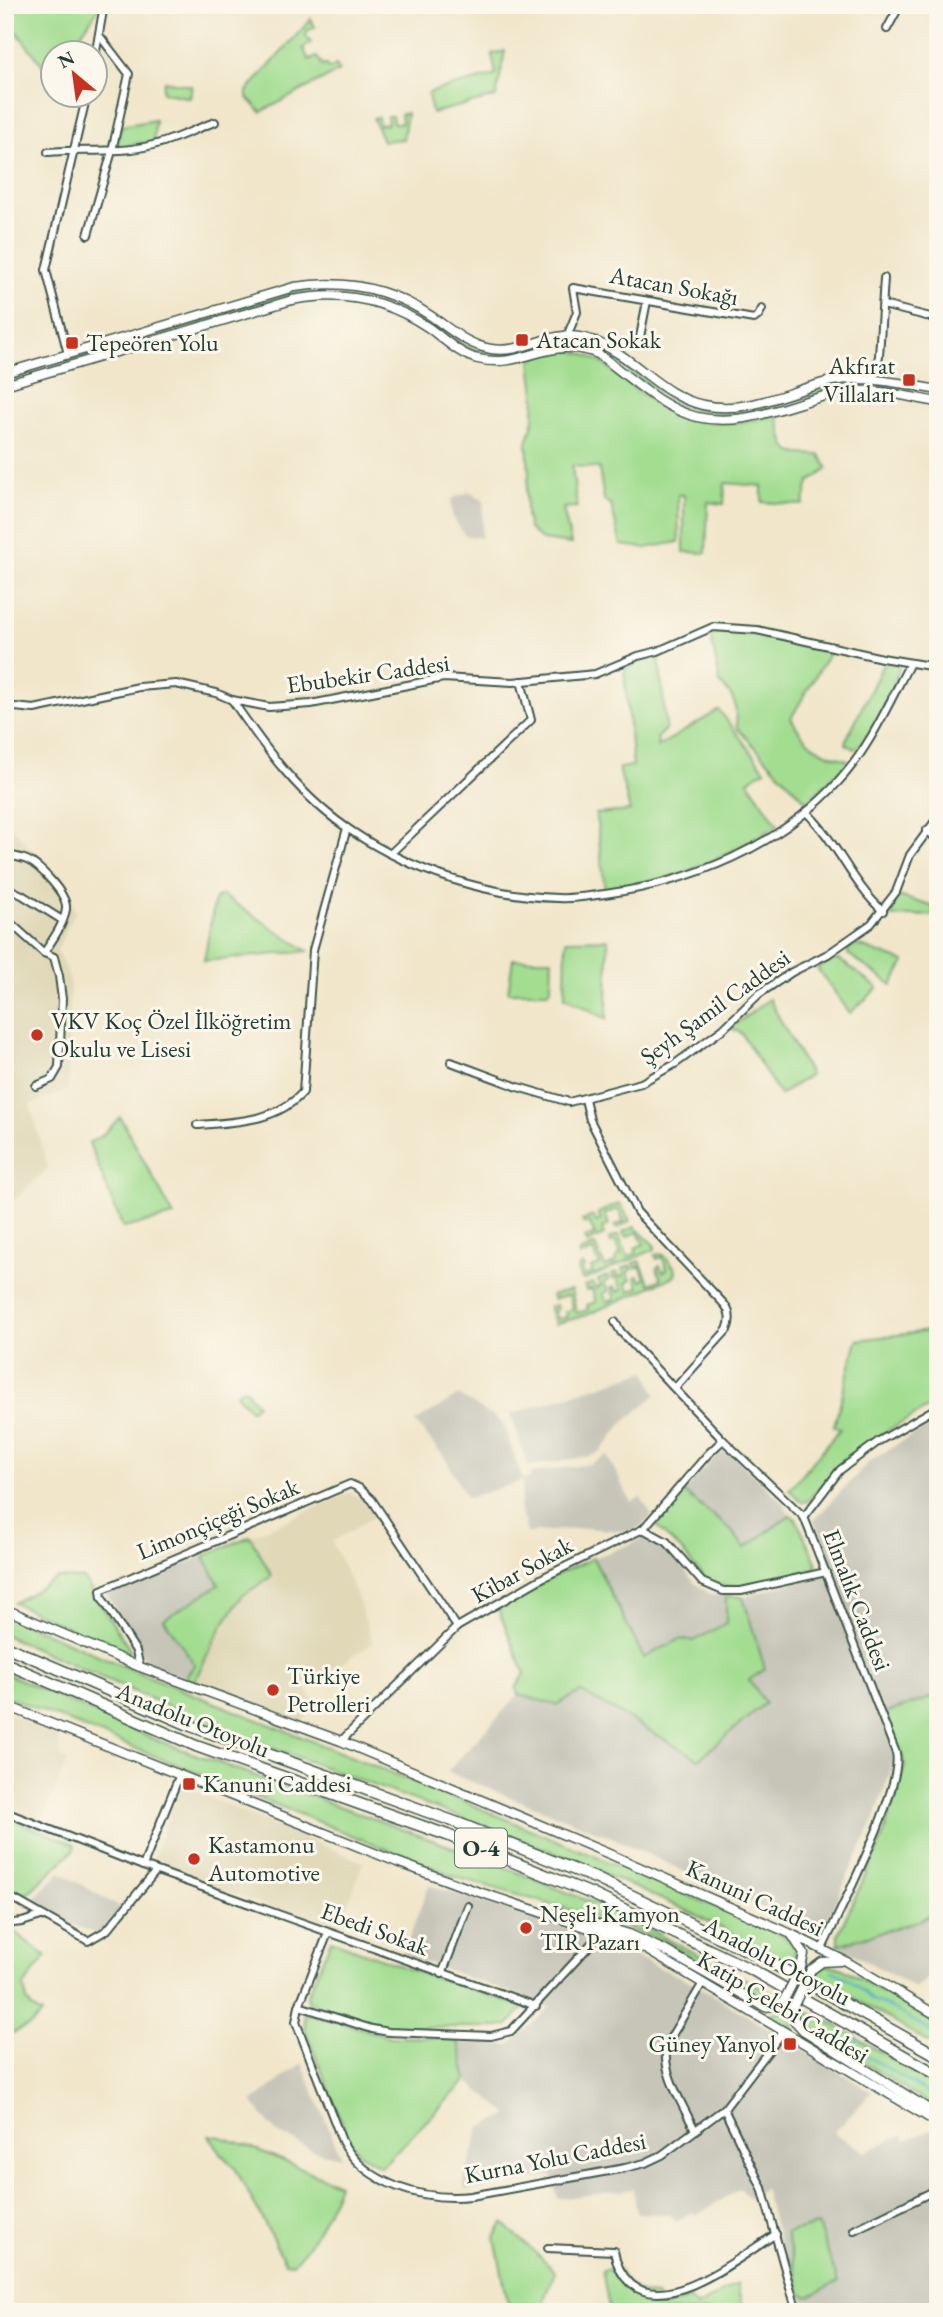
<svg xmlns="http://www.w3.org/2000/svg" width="943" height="2317" font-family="'EB Garamond',serif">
	<rect width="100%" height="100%" fill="#fbf7ec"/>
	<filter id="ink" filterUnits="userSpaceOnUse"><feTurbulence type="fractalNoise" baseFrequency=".0143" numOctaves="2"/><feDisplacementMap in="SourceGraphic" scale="14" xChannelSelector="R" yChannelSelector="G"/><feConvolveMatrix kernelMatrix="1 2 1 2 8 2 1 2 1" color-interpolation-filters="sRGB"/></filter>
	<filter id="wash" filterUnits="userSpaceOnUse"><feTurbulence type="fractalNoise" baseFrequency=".00686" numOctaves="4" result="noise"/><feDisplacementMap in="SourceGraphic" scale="28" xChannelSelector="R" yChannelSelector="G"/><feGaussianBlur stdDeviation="1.57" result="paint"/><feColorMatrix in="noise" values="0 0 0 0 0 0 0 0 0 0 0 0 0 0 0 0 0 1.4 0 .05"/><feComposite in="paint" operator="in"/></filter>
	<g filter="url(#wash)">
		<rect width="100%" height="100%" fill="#f1e6ca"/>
		<g fill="#e0d8b7">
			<polygon points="6,821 69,891 75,912 57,950 70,980 68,1090 30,1105 48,1168 5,1208"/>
			<polygon points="349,1493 360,1498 375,1516 332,1542 355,1591 373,1643 304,1687 317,1705 302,1722 194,1682 221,1628 242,1595 272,1576 250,1536"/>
			<polygon points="5,1711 57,1733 62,1757 67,1761 42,1821 5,1808"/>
			<polygon points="181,1786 363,1862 338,1932 150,1864"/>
		</g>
		<g fill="#c6c5b8">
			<polygon points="469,492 484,501 481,538 464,535 452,516 451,499"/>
			<polygon points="646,1371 656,1395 624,1422 601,1451 591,1456 530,1466 527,1464 511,1414"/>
			<polygon points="458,1395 502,1422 523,1480 530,1478 532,1473 590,1464 607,1455 631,1502 641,1497 652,1516 643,1525 630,1532 588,1528 527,1533 520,1509 523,1481 467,1498 445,1458 415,1422"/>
			<polygon points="938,1420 938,1695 886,1713 903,1757 894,1760 875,1818 820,1935 609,1836 447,1772 518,1695 556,1705 581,1692 700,1759 764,1703 749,1680 765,1669 743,1597 834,1571 814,1520 871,1460"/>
			<polygon points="728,1450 783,1503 790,1515 745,1549 730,1529 683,1492 713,1459"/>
			<polygon points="646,1536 665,1547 696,1584 710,1594 726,1596 726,1623 693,1641 680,1639 644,1658 593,1558 629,1545"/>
			<polygon points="204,1556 219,1585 195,1665 185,1677 157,1668 145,1659 107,1595"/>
			<polygon points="60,1872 121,1908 107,1926 97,1934 68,1923 35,1905 34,1898"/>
			<polygon points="429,1885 591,1936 693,1983 872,2092 834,2133 865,2152 903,2134 906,2140 935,2128 938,2130 938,2312 799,2312 764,2187 750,2199 740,2188 696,2216 692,2212 676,2222 671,2215 637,2213 633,2189 558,2199 552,2175 465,2191 464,2181 480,2127 509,2115 465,2079 458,2042 510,2045 550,2007 403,1954"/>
			<polygon points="938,1912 938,1971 915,1988 838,1945 918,1921"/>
			<polygon points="302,2063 341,2157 314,2151 276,2132 252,2102"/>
		</g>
		<g fill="#a2dd90" stroke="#608d62" stroke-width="2">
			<polygon points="5,5 98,5 97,11 68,52 52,52 52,77 5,17"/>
			<polygon points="311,19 315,27 307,31 306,36 311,43 303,48 309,60 317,57 323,66 326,65 329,69 336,65 339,71 261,112 247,97 247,91"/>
			<polygon points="505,51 496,97 432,113 428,95 430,92 496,75 492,54"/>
			<polygon points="164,81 192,86 190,98 162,92"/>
			<polygon points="407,113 403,139 383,141 373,118 378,117 379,125 388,124 387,116 392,116 393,123 402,123 401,114"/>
			<polygon points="155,120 154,141 117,147 121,126"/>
			<path d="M310,288C353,288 384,291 421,314C441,325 461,350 485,351C491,352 500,349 506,348C533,344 564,335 590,343C603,347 615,357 626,365C652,385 675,404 709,410C750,417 788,396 827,386C856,380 883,384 911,389V393L874,386L846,387L753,412C702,421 670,404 631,373C619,364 607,353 592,347C553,332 525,363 488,355C463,350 445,334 424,319C384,292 334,285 287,296L65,363L64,359L281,294Z"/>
			<path d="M568,350C596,355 607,366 628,384C677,423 715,431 775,415L778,418C787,453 782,454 820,455L828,469L809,482L803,505L762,502V486L725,483L724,504L708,502L706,553L684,552V495H678L679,542L645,548L621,545L611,505L604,500L599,468L572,466L577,507L563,508L571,544L542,540L529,529L526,515V493L529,474L527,443L534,419L535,394L531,361C540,353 556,352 568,350Z"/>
			<path d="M718,631L755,633L831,650L791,718C805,744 819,753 848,760L847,764L807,802L737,728L735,704L731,695L720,683L711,637Z"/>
			<path d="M659,655L666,728L658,737L657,747L719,710L765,770L748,781L778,825C747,844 674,885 639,882L635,886L605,890L596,814L630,811L619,768L633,766L624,670L641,661Z"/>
			<path d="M890,662L899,664C897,683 872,741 854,749L846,744V740L883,665Z"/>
			<polygon points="222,895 308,951 204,961 215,899"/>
			<polygon points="898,896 938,908 938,915 883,917"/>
			<polygon points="608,939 607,1019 565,997 566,940"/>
			<polygon points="855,944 905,962 892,985 848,954 848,949"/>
			<polygon points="513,959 552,959 551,988 548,992 508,992"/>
			<polygon points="832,960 840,960 878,988 850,1013 817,968"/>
			<polygon points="769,999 810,1075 780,1095 741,1033 731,1028"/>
			<polygon points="120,1117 174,1216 123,1228 89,1143 104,1134"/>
			<polygon points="618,1204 621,1205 630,1221 617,1229 615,1226 624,1222 618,1209 605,1214 609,1225 602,1228 604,1235 587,1243 585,1238 595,1235 589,1222 584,1224 582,1221 593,1216 596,1222 601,1220 598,1213"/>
			<polygon points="635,1227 655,1246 655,1249 585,1280 581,1279 578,1268 583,1265 584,1267 582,1269 585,1276 593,1273 591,1268 600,1265 593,1251 580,1256 579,1252 595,1245 605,1267 615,1263 616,1257 621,1254 615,1241 610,1243 609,1239 618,1235 628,1257 637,1253 635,1248 644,1244 638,1232 625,1237 623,1232"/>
			<polygon points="658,1254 664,1255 676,1269 675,1276 587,1315 555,1324 549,1307 556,1305 557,1309 554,1310 557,1319 567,1317 565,1312 573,1309 569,1295 553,1299 552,1295 571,1290 577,1313 588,1310 587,1305 596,1302 592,1289 586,1290 585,1286 593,1283 596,1289 601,1286 598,1280 607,1276 609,1280 604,1283 608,1291 603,1294 607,1302 615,1299 611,1288 615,1287 617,1292 622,1289 616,1277 613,1279 611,1275 617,1272 619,1277 624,1276 622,1269 631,1265 633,1269 627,1272 631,1280 626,1283 630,1291 639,1287 635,1277 638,1276 641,1281 645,1278 640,1266 636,1268 634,1263 640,1261 650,1284 661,1279 657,1268 660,1266 663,1272 667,1269 662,1257 657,1259 655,1255"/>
			<polygon points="938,1330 938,1402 877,1437 837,1467 808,1501 802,1502 789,1490 840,1429 834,1426 857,1340"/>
			<polygon points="244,1388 257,1404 250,1410 236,1394"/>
			<path d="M683,1492L730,1529L745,1548L790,1515L796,1519L817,1564L813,1570C786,1576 736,1595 711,1582C699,1575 690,1561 681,1550C674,1542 659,1533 656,1523Z"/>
			<polygon points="250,1536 272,1576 242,1596 221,1628 194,1682 185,1677 195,1665 164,1619 219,1585 204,1556"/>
			<polygon points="593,1558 644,1658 680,1639 694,1641 726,1623 726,1596 743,1597 765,1669 749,1680 765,1703 699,1759 581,1692 556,1705 518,1695 516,1688 525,1674 498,1609 558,1574"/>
			<polygon points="57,1578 84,1579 130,1650 127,1654 14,1603"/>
			<path d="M5,1615L135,1671L465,1802L783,1935C795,1946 797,1951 795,1967L692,1913L562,1855L208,1724L5,1635Z"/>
			<polygon points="5,1673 156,1740 482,1858 613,1911 778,1996 773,1999 764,2001 666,1942 605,1920 456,1877 5,1696"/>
			<polygon points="938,1695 938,1912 918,1921 838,1945 838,1934 882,1840 905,1765 886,1713"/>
			<polygon points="5,1817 75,1844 75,1849 27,1894 20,1895 5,1887"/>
			<path d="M8,1927L46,1956L24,1986C26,2000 28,2008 42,2014L31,2025L5,2036V1928Z"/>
			<polygon points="331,1940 412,1970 525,2007 508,2025 499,2027 383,2027 309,2002 307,1996"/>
			<polygon points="824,1965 841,1967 938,2026 938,2048 815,1975"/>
			<polygon points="800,2009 835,2025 938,2087 938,2109 808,2028 801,2020"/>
			<polygon points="782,2010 788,2013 794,2031 767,2015"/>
			<polygon points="308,2013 390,2037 453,2038 458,2042 467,2080 381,2167 360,2154 350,2142 305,2029 304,2015"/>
			<path d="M209,2135L221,2137L248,2146L339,2184C329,2211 313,2243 293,2263L285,2262L235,2168L220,2153Z"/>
			<polygon points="503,2223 555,2271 544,2299 546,2312 510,2312 495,2238"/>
			<polygon points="818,2225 838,2282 808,2297 801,2294 786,2233"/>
			<path d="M618,2269C627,2285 637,2296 656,2296L663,2307L689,2299L696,2307L737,2284L743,2312H610L602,2270Z"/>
		</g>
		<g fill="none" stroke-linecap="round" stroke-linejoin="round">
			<g stroke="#51abce" stroke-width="2">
				<polyline points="832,1971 848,1978 874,2001 894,2009 938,2036"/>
				<polyline points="852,2047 938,2099"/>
				<polyline points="850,2051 858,2039"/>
			</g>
		</g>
	</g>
	<g filter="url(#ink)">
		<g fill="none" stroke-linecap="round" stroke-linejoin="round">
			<defs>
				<g id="minor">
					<polyline points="887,29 900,5"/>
					<polyline points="94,62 104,5"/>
					<path d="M48,152C83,149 119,154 153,145C174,140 195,129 215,122"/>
					<polyline points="88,235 112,151 129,74 99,35"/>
					<polyline points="883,305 938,319"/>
					<polyline points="568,334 577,312 573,288 754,319 758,316 762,309"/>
					<polyline points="639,342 647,301"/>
					<polyline points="68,354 46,270 87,94"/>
					<polyline points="873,379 879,356 884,278"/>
					<path d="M232,700C266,750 302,799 353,832C412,871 487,896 558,898C573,899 589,896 605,894C692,882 779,847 839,781C870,747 889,703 910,663"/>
					<polyline points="5,706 34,709 139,687 176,684 216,693 232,700 269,707 311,704 443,678 513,682 595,674 638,656 658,651 713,627 757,630 882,658 930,666 938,666"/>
					<path d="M806,812C837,841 851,883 883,911"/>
					<polyline points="927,830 938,841"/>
					<polyline points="390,854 531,720 521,681"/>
					<path d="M5,855C12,856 20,857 27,860C39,865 68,895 66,909C64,925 52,940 44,953"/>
					<polyline points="5,887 22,895 62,920"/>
					<polyline points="5,918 44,953 54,957 59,976 62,999 59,1067 52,1079 36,1086"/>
					<polyline points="451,1062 518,1087 569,1102 641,1083 675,1064 723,1029 759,994 792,972 828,954 871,924 896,892 910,855 938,817"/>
					<path d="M585,1099L590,1120L637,1212L725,1305C731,1313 731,1321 727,1330L675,1388"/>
					<path d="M197,1125C234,1122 277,1122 303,1092L313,950L347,828"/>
					<path d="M615,1322L621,1332L723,1440L804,1517L896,1753C904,1787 839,1912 822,1949"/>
					<polyline points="804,1517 840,1470 879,1441 938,1407"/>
					<polyline points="643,1529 667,1542 702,1582 723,1591 741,1591 826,1572"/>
					<polyline points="140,1667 136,1651 102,1598 101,1590 350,1484 359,1488 372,1500 457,1627"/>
					<polyline points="341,1741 457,1627 544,1577 643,1529 708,1454 723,1440"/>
					<polyline points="5,1812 143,1866 536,2006"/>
					<polyline points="143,1866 180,1774"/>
					<polyline points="5,1894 88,1941 107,1930 156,1871"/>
					<polyline points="5,1924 22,1922 41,1916"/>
					<path d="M328,1933L299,2006L296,2022L342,2141C365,2185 424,2201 471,2196L625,2168L645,2163L662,2155L724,2109L783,2032"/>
					<polyline points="442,1974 468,1906"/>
					<polyline points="299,2006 372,2029 389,2032 491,2036 511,2031 602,1932"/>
					<polyline points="724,2109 762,2188 797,2312"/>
					<path d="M695,2130C684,2107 658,2067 668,2042L703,1983"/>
					<polyline points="854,2230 938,2189"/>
					<path d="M548,2248L614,2251C616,2264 621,2275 631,2284C669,2316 742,2255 776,2234"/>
				</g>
				<g id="major">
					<path d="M5,373L294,287C344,279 389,287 431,316C450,329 467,345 491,349C531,355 553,322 599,343C637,359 661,396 703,405C749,415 789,390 832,381C868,375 903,384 938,390"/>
					<path d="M5,385L292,300C342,290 387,299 429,328C444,339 460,355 478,359C524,370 548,334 598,354C629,376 660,408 697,417C748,429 794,400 843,392C875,387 906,397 938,402"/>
					<polyline points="5,1609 140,1667 341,1741 614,1856 789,1933 847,1962 938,2016"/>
					<polyline points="5,1705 397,1862 473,1890 625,1940 647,1950 938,2123"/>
					<polyline points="557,1912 629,1934 666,1951 765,2007 779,2005 784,2000"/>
					<polyline points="792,1935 804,1954 801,1967"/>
					<polyline points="811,1970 822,1962 840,1961"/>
					<polyline points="793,2007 794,2020 803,2030 938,2115"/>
				</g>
				<g id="highway">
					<polyline points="5,1646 191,1726 458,1823 595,1878 763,1958 938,2056"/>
					<polyline points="5,1663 196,1746 447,1835 592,1894 754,1971 938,2075"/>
				</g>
			</defs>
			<use href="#minor" stroke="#3e564a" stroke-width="10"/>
			<use href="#major" stroke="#3e564a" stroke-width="11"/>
			<use href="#highway" stroke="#3e564a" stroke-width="13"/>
			<use href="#minor" stroke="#fff" stroke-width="6"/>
			<use href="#major" stroke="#fff" stroke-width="8"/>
			<use href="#highway" stroke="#fff" stroke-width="10"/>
			<defs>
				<g id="major-bridge">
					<polyline points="784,2000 801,1967"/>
					<polyline points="793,2007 811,1970"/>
				</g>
			</defs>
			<use href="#major-bridge" stroke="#3e564a" stroke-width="11" stroke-linecap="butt"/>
			<use href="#major-bridge" stroke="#fff" stroke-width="8"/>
		</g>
	</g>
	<g fill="#c8321e" stroke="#fbf7ec" stroke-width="2.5">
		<rect x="515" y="333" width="14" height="14" rx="3.5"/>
		<rect x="65" y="336" width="14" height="14" rx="3.5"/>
		<rect x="902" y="373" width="14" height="14" rx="3.5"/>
		<circle cx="37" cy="1035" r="7"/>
		<circle cx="273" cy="1690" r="7"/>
		<rect x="182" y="1777" width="14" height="14" rx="3.5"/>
		<circle cx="194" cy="1859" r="7"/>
		<circle cx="526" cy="1928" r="7"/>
		<rect x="783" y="2037" width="14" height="14" rx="3.5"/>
	</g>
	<g text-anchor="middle" stroke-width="6" stroke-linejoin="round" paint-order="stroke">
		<rect fill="#fbf7ec" stroke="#61756b" stroke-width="2" x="455" y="1828.5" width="52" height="39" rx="5"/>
		<g font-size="23" font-weight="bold" fill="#1f3d34">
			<text x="481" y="1856">O-4</text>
		</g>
		<g font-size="24" fill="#1f3d34" stroke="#fbf7ec">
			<text transform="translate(674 286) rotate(10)" y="8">Atacan Sokağı</text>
			<text transform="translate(368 674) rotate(-8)" y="8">Ebubekir Caddesi</text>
			<text transform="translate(715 1007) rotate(-36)" y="8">Şeyh Şamil Caddesi</text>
			<text transform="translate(218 1519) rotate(-23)" y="8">Limonçiçeği Sokak</text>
			<text transform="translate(522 1570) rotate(-29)" y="8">Kibar Sokak</text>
			<text transform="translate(857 1600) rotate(69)" y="8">Elmalık Caddesi</text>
			<text transform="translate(193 1720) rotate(22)" y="8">Anadolu Otoyolu</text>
			<text transform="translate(755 1898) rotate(25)" y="8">Kanuni Caddesi</text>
			<text transform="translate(375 1929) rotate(20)" y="8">Ebedi Sokak</text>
			<text transform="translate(777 1961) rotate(28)" y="8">Anadolu Otoyolu</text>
			<text transform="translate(783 2007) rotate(31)" y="8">Katip Çelebi Caddesi</text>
			<text transform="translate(555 2158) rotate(-11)" y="8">Kurna Yolu Caddesi</text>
		</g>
		<g font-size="24" fill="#1f3d34" stroke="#fbf7ec" text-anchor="start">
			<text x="536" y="348">Atacan Sokak</text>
			<text x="86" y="351">Tepeören Yolu</text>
			<text x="895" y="374" text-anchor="end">Akfırat<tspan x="895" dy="28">Villaları</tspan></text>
			<text x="51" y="1029">VKV Koç Özel İlköğretim<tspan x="51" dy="28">Okulu ve Lisesi</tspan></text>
			<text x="287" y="1684">Türkiye<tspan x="287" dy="28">Petrolleri</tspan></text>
			<text x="203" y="1792">Kanuni Caddesi</text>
			<text x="208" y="1853">Kastamonu<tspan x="208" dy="28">Automotive</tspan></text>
			<text x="540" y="1922">Neşeli Kamyon<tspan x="540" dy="28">TIR Pazarı</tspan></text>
			<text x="776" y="2052" text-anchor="end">Güney Yanyol</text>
		</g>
	</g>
	<rect width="943" height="2317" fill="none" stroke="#fbf7ec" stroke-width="28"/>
	<g transform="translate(74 74) rotate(331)"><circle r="33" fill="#fbf7ec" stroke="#a3ada2" stroke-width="2"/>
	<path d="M0-5L12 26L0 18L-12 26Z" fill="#c8321e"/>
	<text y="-10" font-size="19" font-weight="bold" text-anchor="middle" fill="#1f3d34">N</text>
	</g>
</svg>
